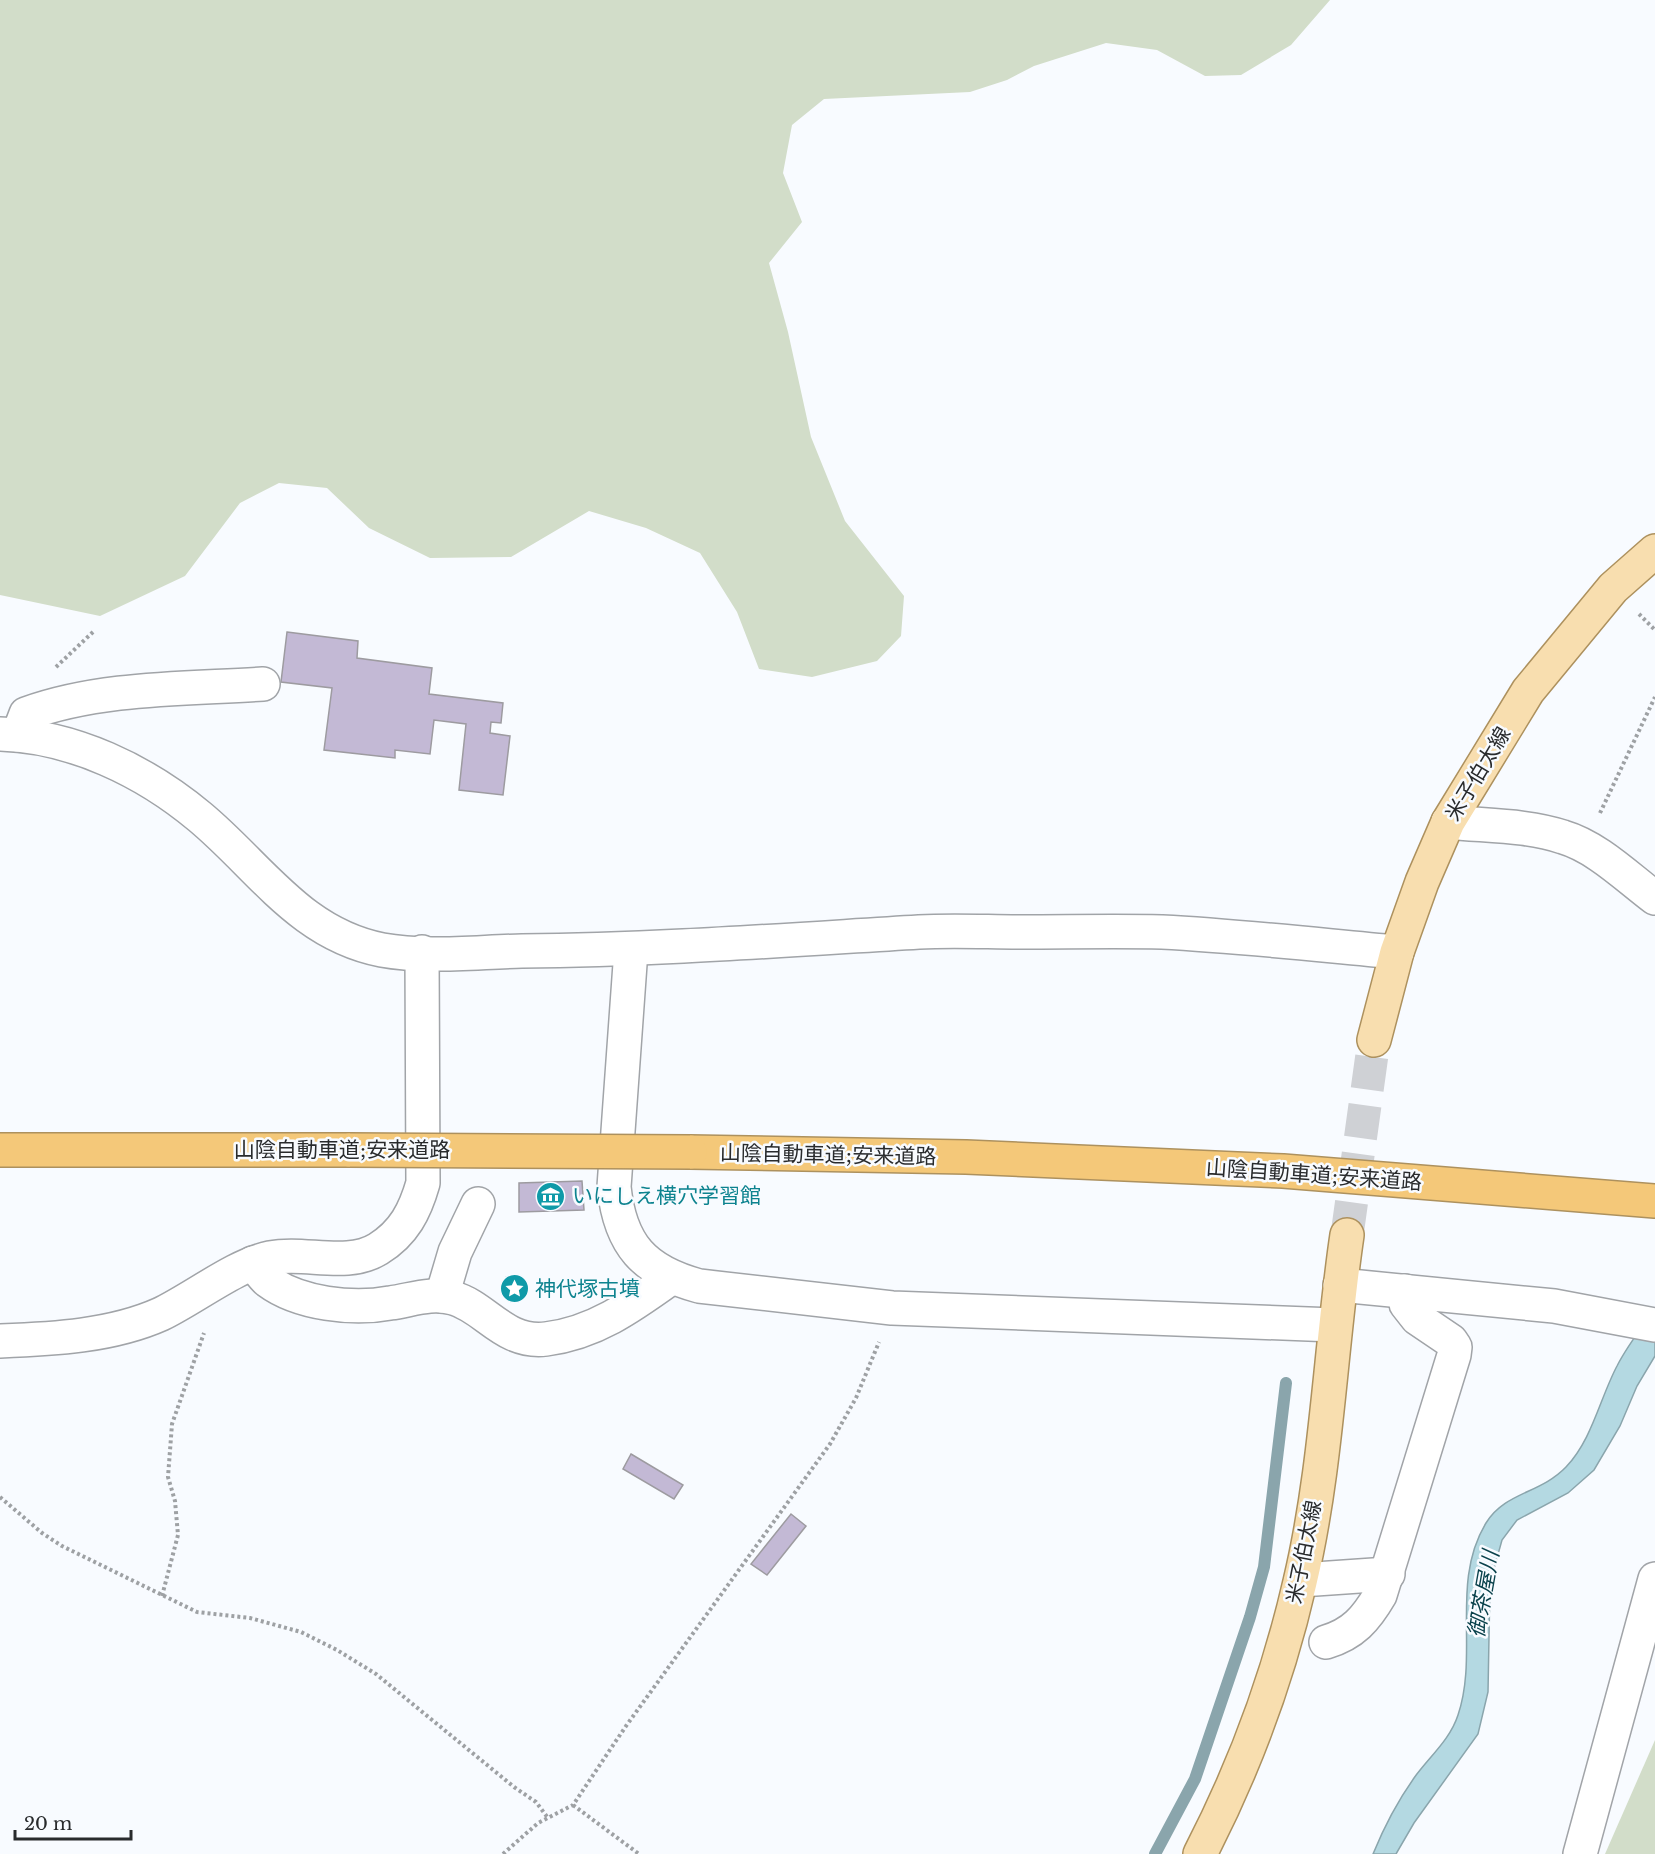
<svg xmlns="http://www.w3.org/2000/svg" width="1655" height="1854" font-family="'Libre Baskerville','Noto Sans JP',serif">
	<rect width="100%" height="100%" fill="#f8fbff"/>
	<g fill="#d2ddc9">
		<polygon points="0,0 1330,0 1291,45 1241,75 1205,76 1157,50 1106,43 1034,66 1007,80 970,92 824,99 792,125 783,173 802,222 769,263 788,332 811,437 845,521 904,596 901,636 877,661 812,677 759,669 737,612 700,553 646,528 589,511 511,557 430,558 369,528 327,488 279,483 240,503 185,576 100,616 0,595"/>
		<polygon points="1655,1740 1655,1854 1605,1854"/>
	</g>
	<path fill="#b4d9e2" stroke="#8aa5ac" stroke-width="1.5" d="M1655,1309V1356L1637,1386L1620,1426L1594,1470L1568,1493L1517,1520L1502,1540L1490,1583L1488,1692L1478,1734L1414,1823L1396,1854H1373C1384,1827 1397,1802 1414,1778C1429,1757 1450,1740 1458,1715C1479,1653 1450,1582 1486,1523C1505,1492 1540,1494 1566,1467C1592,1440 1600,1398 1617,1366C1627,1346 1642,1327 1655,1309Z"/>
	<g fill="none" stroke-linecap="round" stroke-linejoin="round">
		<polyline stroke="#8aa5ac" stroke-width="12" points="1155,1854 1195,1779 1250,1617 1264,1567 1286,1383"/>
	</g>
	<g fill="#c3b9d5" stroke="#9d9ba0" stroke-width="1.5">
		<polygon points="287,632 358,641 357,658 432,668 429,694 503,703 501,723 491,722 490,733 510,736 503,795 459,790 466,724 434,720 430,754 395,750 395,758 324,750 332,688 281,682"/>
		<polygon points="582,1181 584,1210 519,1212 519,1183"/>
		<polygon points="631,1454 683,1485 674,1499 623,1469"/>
		<polygon points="791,1514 806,1526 767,1575 751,1564"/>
	</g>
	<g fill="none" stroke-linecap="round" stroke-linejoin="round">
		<polyline stroke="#cfd1d5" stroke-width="33" stroke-dasharray="33 16" stroke-linecap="butt" points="1347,1235 1374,1040"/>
		<defs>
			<g id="minor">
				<path d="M0,734C73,736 145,771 200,817C260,867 300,934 382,950C426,958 476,952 522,951C654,950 786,940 919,932C953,930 988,932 1022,932C1068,932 1115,931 1162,932C1240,936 1319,945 1397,952"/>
				<path d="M18,735L26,714C100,687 185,689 263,684"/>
				<path d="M1448,822C1486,826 1527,825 1563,837C1597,847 1627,877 1655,898"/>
				<path d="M631,950L614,1187C620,1245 644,1271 699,1286L892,1308L1334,1325"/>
				<path d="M253,1263C258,1269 262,1276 268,1281C299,1304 353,1310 390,1303C412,1300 431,1292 453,1298C486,1307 504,1344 546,1339C595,1333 632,1306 671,1278"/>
				<polyline points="1340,1285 1554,1306 1655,1325"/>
				<polyline points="442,1296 455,1252 478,1204"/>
				<path d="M0,1341C53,1339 112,1336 161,1314C194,1298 236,1265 270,1258C305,1251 347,1268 378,1249C404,1233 415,1211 423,1183L422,952"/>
				<polyline points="1301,1580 1388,1574"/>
				<path d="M1326,1642C1353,1634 1366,1619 1380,1595L1454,1355L1455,1347L1451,1341L1417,1318L1406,1304L1405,1291"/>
				<polyline points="1580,1854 1655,1579"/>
			</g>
			<g id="major">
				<polyline points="1374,1040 1397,952 1422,882 1448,822 1528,691 1613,588 1655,551"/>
				<path d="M1200,1854C1245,1767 1278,1678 1300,1582C1327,1468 1330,1350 1347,1235"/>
			</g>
			<g id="highway">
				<polyline points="0,1150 350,1150"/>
				<polyline points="690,1152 966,1157 1283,1171 1655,1201"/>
			</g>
		</defs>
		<use href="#minor" stroke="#a1a4a8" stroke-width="36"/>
		<use href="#major" stroke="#ad915e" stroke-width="36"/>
		<use href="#highway" stroke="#ad915e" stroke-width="36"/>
		<g stroke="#9ea1a4" stroke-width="4" stroke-dasharray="3 3" stroke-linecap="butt">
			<polyline points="1639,614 1655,630"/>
			<polyline points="56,667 94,631"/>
			<polyline points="1600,813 1655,697"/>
			<polyline points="0,1497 42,1533 62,1546 197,1612 250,1618 301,1632 337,1650 376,1674 514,1787 536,1802 548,1818"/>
			<polyline points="162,1596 178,1535 175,1501 168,1477 172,1424 204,1333"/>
			<polyline points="573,1805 639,1854"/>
			<polyline points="503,1854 538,1823 573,1805 626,1726 830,1444 856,1398 879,1342"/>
		</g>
		<use href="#minor" stroke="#fff" stroke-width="33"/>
		<use href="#major" stroke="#f8deaf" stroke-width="33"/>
		<use href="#highway" stroke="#f4c879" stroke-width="33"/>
		<defs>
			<polyline id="highway-bridge" points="350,1150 690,1152"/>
		</defs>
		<use href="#highway-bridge" stroke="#ad915e" stroke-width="36" stroke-linecap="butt"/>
		<use href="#highway-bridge" stroke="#f4c879" stroke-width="33"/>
	</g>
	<defs>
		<symbol id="museum-disc" viewBox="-11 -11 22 22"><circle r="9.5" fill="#0f9aa8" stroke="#f8fbff"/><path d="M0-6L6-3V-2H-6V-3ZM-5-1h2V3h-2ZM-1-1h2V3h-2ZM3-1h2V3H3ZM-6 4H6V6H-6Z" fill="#fff"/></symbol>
		<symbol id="sight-disc" viewBox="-11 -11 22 22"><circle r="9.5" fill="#0f9aa8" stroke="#f8fbff"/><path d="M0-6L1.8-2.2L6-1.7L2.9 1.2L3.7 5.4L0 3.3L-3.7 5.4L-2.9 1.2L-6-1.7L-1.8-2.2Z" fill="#fff"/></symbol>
	</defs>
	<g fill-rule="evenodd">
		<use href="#museum-disc" x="534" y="1180" width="33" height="33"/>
		<use href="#sight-disc" x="498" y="1272" width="33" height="33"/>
	</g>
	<g text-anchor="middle" stroke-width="5" stroke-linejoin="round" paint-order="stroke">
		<g font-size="21" fill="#292b2d" stroke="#f8fbff">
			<text transform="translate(1478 774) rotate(-59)" y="7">米子伯太線</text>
			<text x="342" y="1157">山陰自動車道;安来道路</text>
			<text transform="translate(828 1155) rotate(1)" y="7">山陰自動車道;安来道路</text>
			<text transform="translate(1314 1175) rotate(4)" y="7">山陰自動車道;安来道路</text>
			<text transform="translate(1304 1552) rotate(-79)" y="7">米子伯太線</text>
		</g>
		<g font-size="21" fill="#0d838f" stroke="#f8fbff" text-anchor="start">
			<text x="572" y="1203">いにしえ横穴学習館</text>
			<text x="535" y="1296">神代塚古墳</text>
		</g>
		<g font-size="22" font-style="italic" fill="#0a424c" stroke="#f8fbff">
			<text transform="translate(1483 1594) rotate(-80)" y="8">御茶屋川</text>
		</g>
	</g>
	<path d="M15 1830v9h116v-9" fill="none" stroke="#292b2d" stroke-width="3"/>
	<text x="24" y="1830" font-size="18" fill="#292b2d" stroke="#f8fbff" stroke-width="4.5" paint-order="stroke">20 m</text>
</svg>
